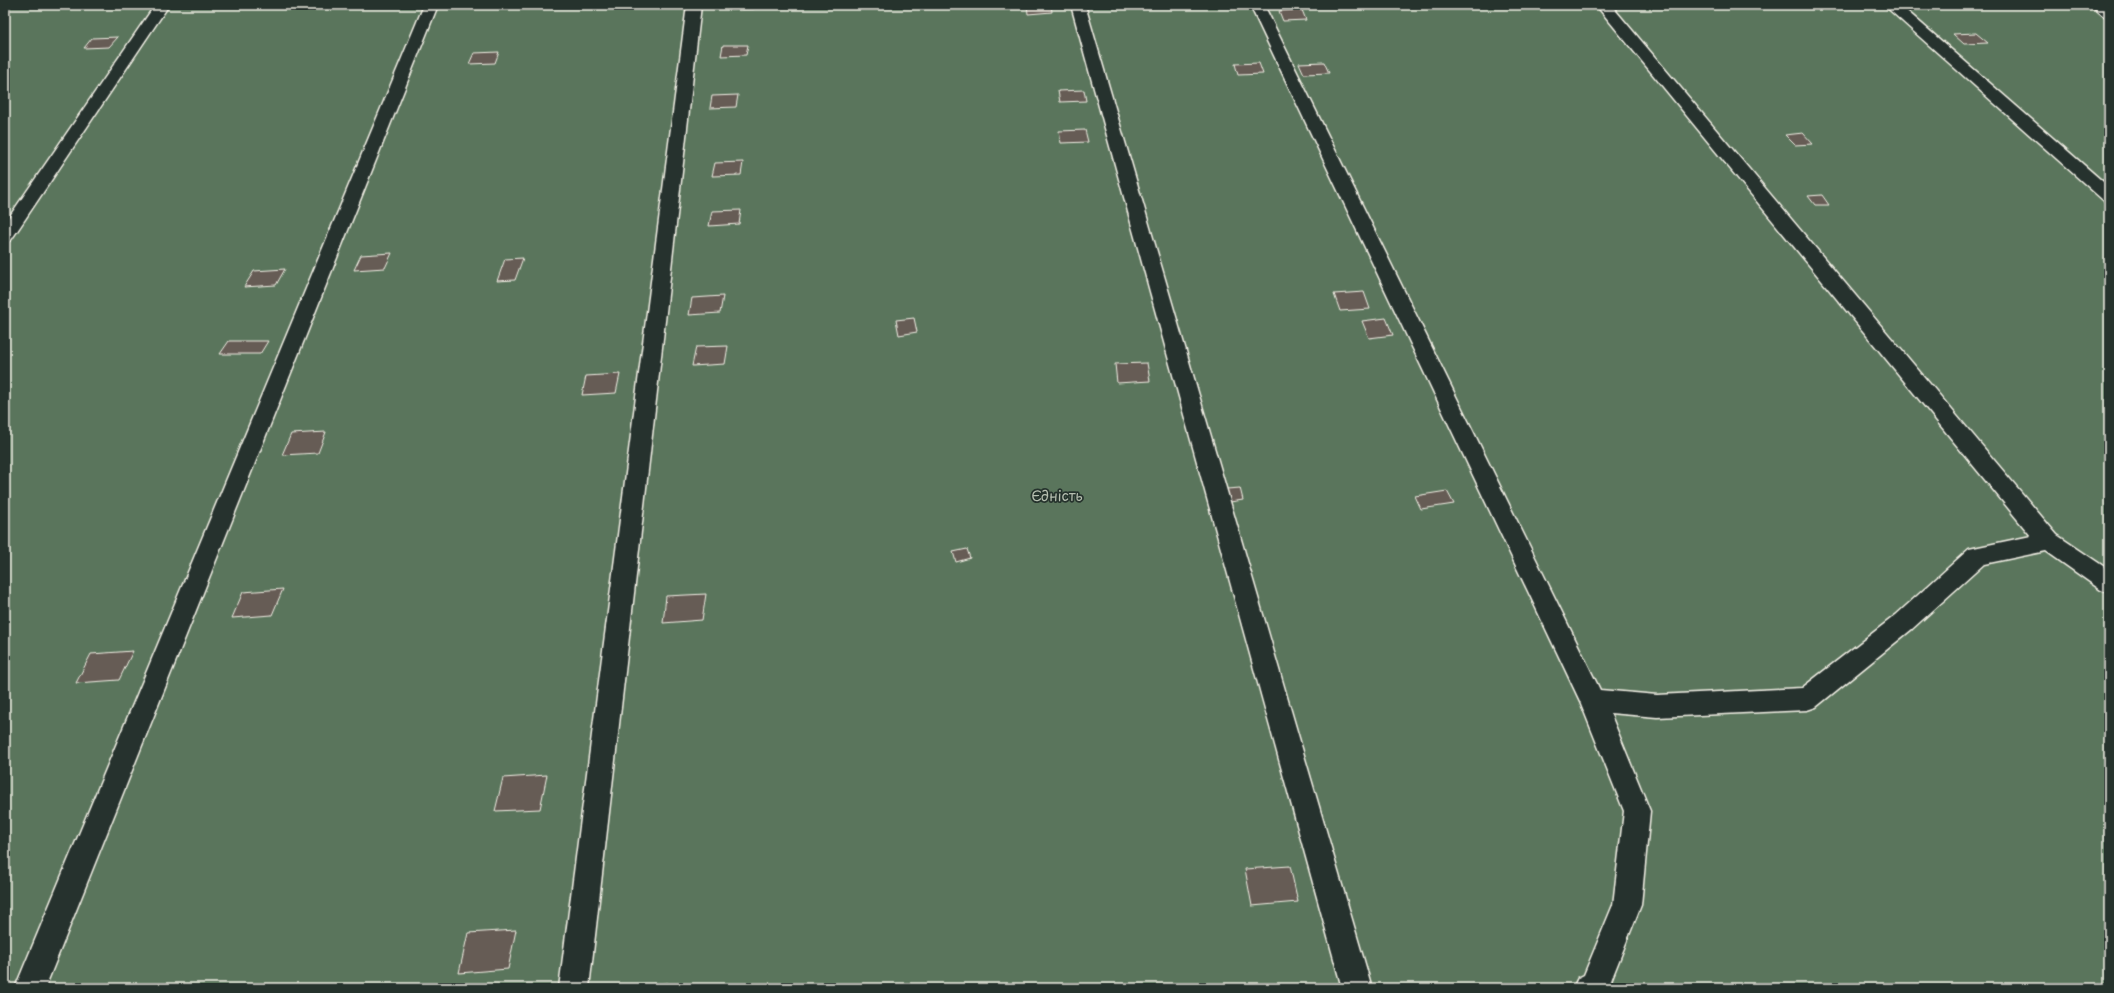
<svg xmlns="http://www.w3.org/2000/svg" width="2114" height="993" font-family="'Playpen Sans',sans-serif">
	<rect width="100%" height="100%" fill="#393f39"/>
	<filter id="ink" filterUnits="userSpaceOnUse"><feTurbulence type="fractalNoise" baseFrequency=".025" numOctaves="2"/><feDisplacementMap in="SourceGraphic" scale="8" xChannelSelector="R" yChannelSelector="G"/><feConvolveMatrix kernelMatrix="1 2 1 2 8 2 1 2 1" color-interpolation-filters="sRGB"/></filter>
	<g filter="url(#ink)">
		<rect fill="#5a755b" stroke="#a7b3a2" x="5" y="5" width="2104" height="983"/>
		<g fill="#665b54" stroke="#f4f1e8">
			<polygon points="731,5 755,5 754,9 730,10"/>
			<polygon points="1027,5 1051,5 1052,12 1028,14"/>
			<polygon points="1302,10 1306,20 1283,21 1279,11"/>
			<polygon points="1976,33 1988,43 1964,44 1953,34"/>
			<polygon points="118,37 109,47 84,48 92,38"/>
			<polygon points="723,45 748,45 746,55 721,56"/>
			<polygon points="499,52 495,63 469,64 474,53"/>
			<polygon points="1324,62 1329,73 1304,74 1299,63"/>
			<polygon points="1259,63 1263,74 1238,75 1235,64"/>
			<polygon points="1084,90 1086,101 1060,102 1058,91"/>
			<polygon points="738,95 736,107 710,108 712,96"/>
			<polygon points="1085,130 1088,142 1061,143 1059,131"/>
			<polygon points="1803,133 1813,144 1795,145 1785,135"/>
			<polygon points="743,162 741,175 712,176 715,163"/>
			<polygon points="1822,195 1829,205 1815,205 1808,196"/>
			<polygon points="741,210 739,224 709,226 712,211"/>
			<polygon points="392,253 385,268 354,270 361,255"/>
			<polygon points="523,258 515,280 497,281 505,259"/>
			<polygon points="285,269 276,285 244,287 254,271"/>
			<polygon points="1364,292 1370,309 1340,311 1334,294"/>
			<polygon points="723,296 720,313 689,315 692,298"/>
			<polygon points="914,318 917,332 899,335 896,320"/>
			<polygon points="1386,318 1393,335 1369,338 1362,321"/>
			<polygon points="229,341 268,341 260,354 220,354"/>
			<polygon points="728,346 725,364 692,366 696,347"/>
			<polygon points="1147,363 1150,381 1117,383 1115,364"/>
			<polygon points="620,374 616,393 582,395 586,376"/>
			<polygon points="326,432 318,453 282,455 291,434"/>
			<polygon points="1240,488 1243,500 1230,502 1227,489"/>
			<polygon points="1447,491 1454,504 1421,509 1415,496"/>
			<polygon points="967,549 970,558 956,562 953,552"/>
			<polygon points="283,589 272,615 232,618 243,592"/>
			<polygon points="706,594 702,620 663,623 666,596"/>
			<polygon points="133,651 119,680 76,683 91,654"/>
			<polygon points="547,775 540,809 495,811 503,778"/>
			<polygon points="1290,866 1298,902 1252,906 1245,869"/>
			<polygon points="516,930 508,969 459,973 468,933"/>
			<polygon points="668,983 667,988 619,988 619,987"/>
		</g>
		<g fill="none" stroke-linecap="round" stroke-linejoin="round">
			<defs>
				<g id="service">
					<polygon points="155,5 169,5 11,240 5,242 5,223"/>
					<polygon points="424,5 438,5 45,988 15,988"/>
					<polygon points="687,5 701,5 589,988 559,988"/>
					<polygon points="1071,5 1085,5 1372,988 1342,988"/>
					<polygon points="1250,5 1264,5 1600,690 1657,695 1802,688 1896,615 1969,549 2031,536 1596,5 1611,5 2057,535 2109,570 2109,593 2101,590 2046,551 1984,564 1912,629 1816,707 1807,710 1657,717 1610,713 1650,811 1641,905 1608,988 1573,988 1578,978 1584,975 1613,905 1624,811 1580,701"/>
					<polygon points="1884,5 1900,5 2109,187 2109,201 2103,200"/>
					<polygon points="2091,5 2107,5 2109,6 2109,17 2104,16"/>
				</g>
			</defs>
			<use href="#service" stroke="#f4f1e8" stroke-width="3"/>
			<use href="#service" fill="#26332d" fill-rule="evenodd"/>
		</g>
	</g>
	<g text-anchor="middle" stroke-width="3.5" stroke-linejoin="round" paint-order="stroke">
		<g font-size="14" fill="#b6bfb0" stroke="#26332d">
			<text x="1057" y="501">Єдність</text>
		</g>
	</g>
	<rect width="2114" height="993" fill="none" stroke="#26332d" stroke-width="20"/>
	<rect x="10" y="10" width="2094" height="973" fill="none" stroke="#f4f1e8" stroke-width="1.5" filter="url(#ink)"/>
</svg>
